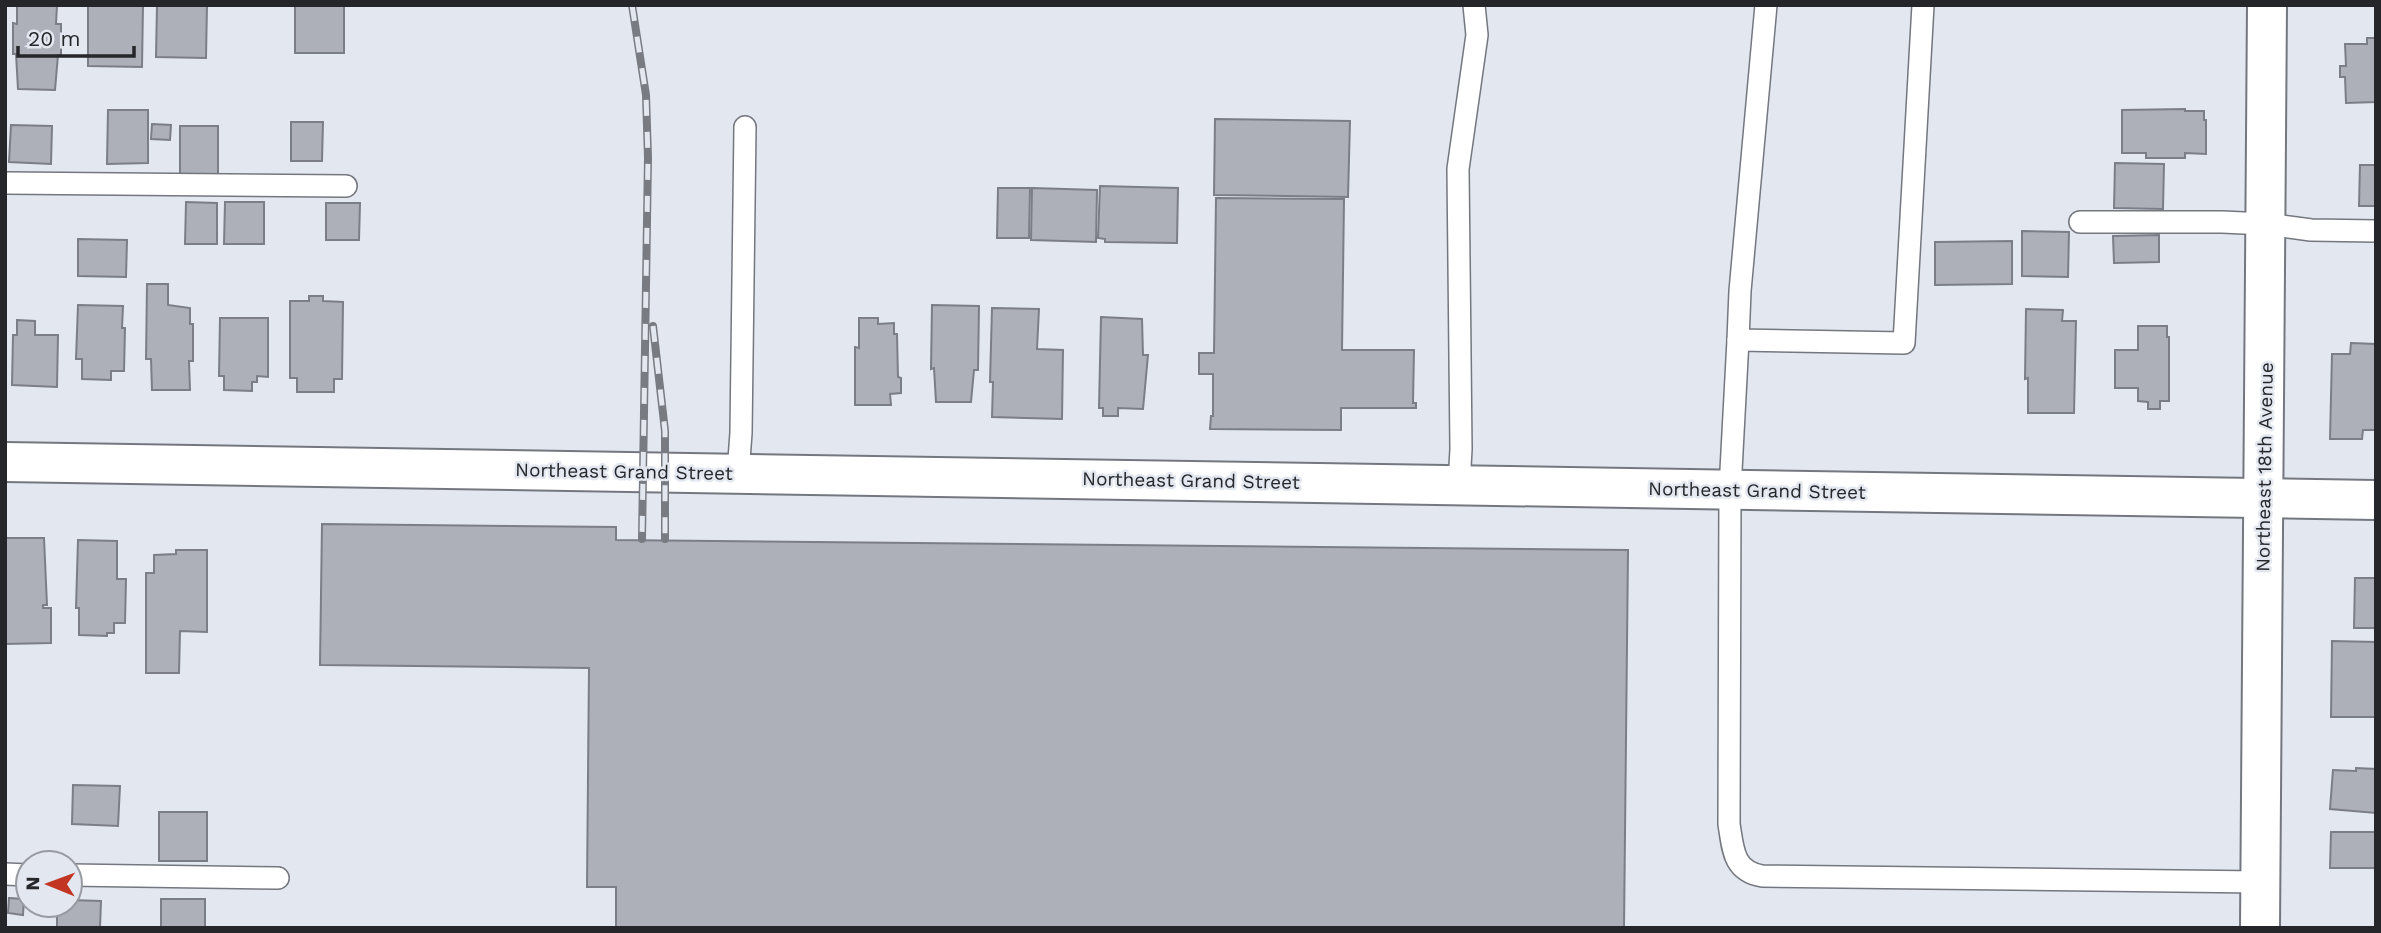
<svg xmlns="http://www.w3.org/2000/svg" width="2381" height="933" font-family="'Work Sans',sans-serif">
	<rect width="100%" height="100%" fill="#e3e7f0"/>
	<g fill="#adb0b9" stroke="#7b7e87" stroke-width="2">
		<polygon points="17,5 57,5 56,24 61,24 61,55 58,55 55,90 18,89 16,54 13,54 13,23 17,24"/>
		<polygon points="88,5 143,5 142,67 88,66"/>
		<polygon points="157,5 207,5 206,58 156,57"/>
		<rect x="295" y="5" width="49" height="48"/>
		<polygon points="2367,38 2376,38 2376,102 2346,103 2345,77 2340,77 2340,66 2346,66 2345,44 2367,44"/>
		<polygon points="2185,109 2185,111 2204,111 2204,120 2206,120 2206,154 2185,153 2185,158 2146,158 2146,153 2122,153 2122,110"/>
		<polygon points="108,110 148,110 148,163 107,164"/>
		<polygon points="1215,119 1350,121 1348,197 1214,195"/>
		<polygon points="291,122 323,122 322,161 291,161"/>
		<polygon points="152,124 171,125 170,140 151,139"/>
		<polygon points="11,125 52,126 51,164 9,162"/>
		<polygon points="180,126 218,126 218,176 180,177"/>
		<polygon points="2115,163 2164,164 2163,209 2114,208"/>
		<polygon points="2360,165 2376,165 2376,206 2359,206"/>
		<polygon points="1100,186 1178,188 1177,243 1105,242 1105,239 1098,238"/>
		<polygon points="998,188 1030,188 1029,238 997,238"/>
		<polygon points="1032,188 1097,190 1096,242 1031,240"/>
		<polygon points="1216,198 1344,199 1342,350 1414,350 1413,403 1416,403 1416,408 1341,408 1341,430 1210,429 1211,416 1213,416 1213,374 1199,374 1199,353 1214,353"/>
		<polygon points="186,202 217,203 217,244 185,244"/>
		<polygon points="225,202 264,202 264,244 224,244"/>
		<polygon points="326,203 360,203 359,240 326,240"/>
		<polygon points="2022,231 2069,232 2068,277 2022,276"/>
		<polygon points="2159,235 2159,262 2114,263 2113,236"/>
		<polygon points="78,239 127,240 126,277 78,276"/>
		<polygon points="2012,241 2012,284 1935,285 1935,242"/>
		<polygon points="147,284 168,284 168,305 190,308 190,324 193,324 193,361 189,361 190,390 152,390 151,359 146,359"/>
		<polygon points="309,296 323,296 323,301 343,302 342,379 334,379 334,392 297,392 297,378 290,378 290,301 309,301"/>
		<polygon points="78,305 123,306 122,328 125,328 124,371 111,371 111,380 82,379 82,359 76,359"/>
		<polygon points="932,305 979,306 978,370 974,370 971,402 936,402 934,368 931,369"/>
		<polygon points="992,308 1039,309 1037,349 1063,350 1062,419 992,417 993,382 990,382"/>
		<polygon points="2026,309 2063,310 2062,321 2076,321 2074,413 2028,413 2028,378 2025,379"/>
		<polygon points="1101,317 1142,319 1143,355 1148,355 1143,409 1118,408 1118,416 1103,416 1103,408 1099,408"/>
		<polygon points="220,318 268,318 268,377 257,376 257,382 252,382 252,391 224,390 224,376 219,376"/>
		<polygon points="859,318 878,318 878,324 894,323 894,334 897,334 898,377 901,378 901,393 890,394 891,405 855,405 855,347 859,348"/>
		<polygon points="17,320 35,321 35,335 58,335 57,387 12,385 13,335 17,335"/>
		<polygon points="2138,326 2167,326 2167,337 2169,337 2169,401 2160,401 2160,409 2148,409 2148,402 2138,401 2138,388 2115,388 2115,350 2138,350"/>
		<polygon points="2351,343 2376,344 2376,430 2363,430 2362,439 2330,439 2332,354 2350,354"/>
		<polygon points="322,524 616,527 616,540 1628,550 1624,928 616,928 616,887 587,887 589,668 320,665"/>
		<polygon points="5,538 44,538 47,605 43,605 43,608 51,608 51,643 5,644"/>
		<polygon points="78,540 117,541 117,579 126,579 125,623 114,623 114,633 107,633 107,636 79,635 79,608 76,608"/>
		<polygon points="176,550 207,550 207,632 180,631 179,673 146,673 146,573 154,573 154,555 176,554"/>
		<polygon points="2355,578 2376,578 2376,628 2354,628"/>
		<polygon points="2332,641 2376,642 2376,717 2331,717"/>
		<polygon points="2356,768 2376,769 2376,813 2330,809 2333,770 2356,771"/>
		<polygon points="73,785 120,786 118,826 72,824"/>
		<rect x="159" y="812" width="48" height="49"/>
		<polygon points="2331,832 2376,832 2376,876 2375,868 2330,868"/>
		<polygon points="9,898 24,899 23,915 8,913"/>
		<rect x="161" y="899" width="44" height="29"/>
		<polygon points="70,900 101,901 100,928 57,928 57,905 70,905"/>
	</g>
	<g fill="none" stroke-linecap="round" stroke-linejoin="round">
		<defs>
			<g id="lane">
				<polyline points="1766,5 1740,291 1738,340 1904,343 1923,5"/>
				<polyline points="5,183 346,186"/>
				<polyline points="2080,222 2222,222 2266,224 2311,230 2376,231"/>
				<path d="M1738,340L1730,489L1729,824C1733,849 1733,871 1762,876L2260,882"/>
				<polyline points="738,473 741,433 745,127"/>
				<polyline points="1459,485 1461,449 1458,169 1477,35 1474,5"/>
				<polyline points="5,874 28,875"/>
				<polyline points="70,875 278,878"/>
			</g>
			<g id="street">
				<polyline points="5,462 2376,500"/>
				<polyline points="2260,928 2267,5"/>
			</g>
		</defs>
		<use href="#lane" stroke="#74777f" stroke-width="24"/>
		<use href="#street" stroke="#74777f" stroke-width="42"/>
		<use href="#lane" stroke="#fff" stroke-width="21"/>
		<use href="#street" stroke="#fff" stroke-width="38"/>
		<defs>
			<g id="rail">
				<polyline points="632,5 646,95 648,158 642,539"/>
				<polyline points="653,326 665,431 665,539"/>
			</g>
		</defs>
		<use href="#rail" stroke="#787b81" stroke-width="8"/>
		<use href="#rail" stroke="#e3e7f0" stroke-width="5" stroke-dasharray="16" stroke-linecap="butt"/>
	</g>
	<g text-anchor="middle" stroke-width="5" stroke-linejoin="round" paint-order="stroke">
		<g font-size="19" fill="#242629" stroke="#e3e7f0">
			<text transform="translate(2264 467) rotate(-89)" y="7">Northeast 18th Avenue</text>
			<text transform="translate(624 471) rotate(1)" y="7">Northeast Grand Street</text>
			<text transform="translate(1191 480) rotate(1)" y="7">Northeast Grand Street</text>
			<text transform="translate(1757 490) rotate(1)" y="7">Northeast Grand Street</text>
		</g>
	</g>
	<rect width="2381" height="933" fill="none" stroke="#242629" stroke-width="14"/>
	<g transform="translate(49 884) rotate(271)"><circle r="33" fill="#e3e7f0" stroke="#979aa0" stroke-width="2"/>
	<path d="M0-5L12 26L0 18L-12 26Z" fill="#c13522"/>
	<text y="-10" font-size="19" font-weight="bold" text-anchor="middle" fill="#242629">N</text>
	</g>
	<path d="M18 46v10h116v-10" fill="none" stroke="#242629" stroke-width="3.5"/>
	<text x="28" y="46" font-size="21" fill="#242629" stroke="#e3e7f0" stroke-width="5" paint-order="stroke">20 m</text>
</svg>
